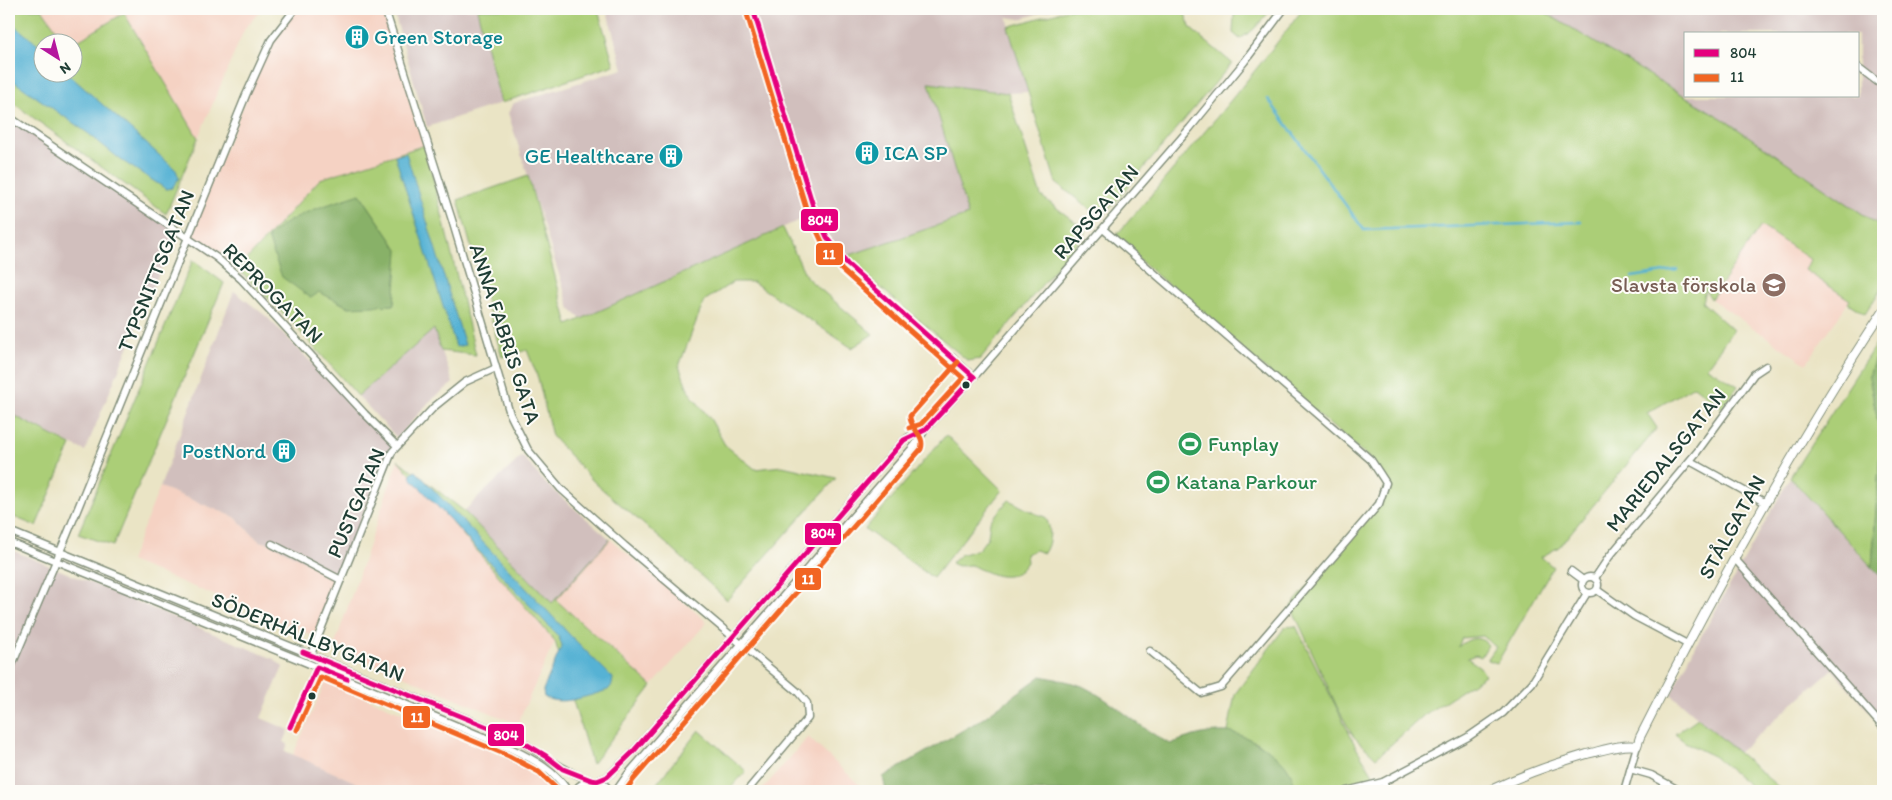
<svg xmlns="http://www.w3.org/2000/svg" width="1892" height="800" font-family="Itim,sans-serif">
	<rect width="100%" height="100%" fill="#fdfcf7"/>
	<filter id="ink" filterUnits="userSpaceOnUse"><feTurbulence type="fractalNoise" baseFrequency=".02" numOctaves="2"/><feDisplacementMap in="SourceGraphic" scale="10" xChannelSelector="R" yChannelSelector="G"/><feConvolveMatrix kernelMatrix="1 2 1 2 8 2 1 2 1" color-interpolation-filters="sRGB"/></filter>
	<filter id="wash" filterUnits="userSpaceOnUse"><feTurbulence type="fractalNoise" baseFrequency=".0096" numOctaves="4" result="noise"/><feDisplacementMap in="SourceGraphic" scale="20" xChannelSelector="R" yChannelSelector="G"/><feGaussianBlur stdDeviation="1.12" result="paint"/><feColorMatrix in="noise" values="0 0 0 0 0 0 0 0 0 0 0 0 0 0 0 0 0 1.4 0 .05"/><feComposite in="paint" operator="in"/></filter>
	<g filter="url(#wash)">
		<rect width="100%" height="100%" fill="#eae4c5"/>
		<g fill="#f5d2c3">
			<polygon points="42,9 262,9 245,28 198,138 124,13 73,44 72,42 65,42"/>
			<polygon points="295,9 385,9 405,72 425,145 320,179 233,273 188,237 271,40"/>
			<polygon points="1761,226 1811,260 1805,270 1850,300 1806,364 1711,299"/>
			<polygon points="398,460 555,641 517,724 334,647"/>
			<polygon points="160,487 235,517 259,541 272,544 337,578 314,636 130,561"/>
			<polygon points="610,539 707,622 652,686 555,600"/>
			<polygon points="325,683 331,683 521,763 551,783 559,791 375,791 293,755"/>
			<polygon points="808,737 866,791 761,791"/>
		</g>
		<g fill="#d1bfbd" fill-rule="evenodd">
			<polygon points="393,9 477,9 501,103 427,127"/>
			<polygon points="614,9 1054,9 1020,19 1007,17 1028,92 1008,93 929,83 968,215 844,257 804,218 581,319 570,309 508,113 514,103 623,69 607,11"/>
			<path d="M1539,9H1883V228L1723,119ZM1686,34H1858V96H1686Z"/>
			<polygon points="9,117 177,230 85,451 9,413"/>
			<polygon points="234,291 267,317 392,445 337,578 272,544 259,541 235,517 160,487"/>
			<polygon points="434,329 453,383 429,402 397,438 358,396"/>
			<polygon points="522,456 546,484 610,539 552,604 464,511"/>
			<polygon points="1791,476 1790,478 1883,579 1883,727 1832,669 1738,753 1671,694 1694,649"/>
			<polygon points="9,549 274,659 283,667 261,718 289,730 284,742 288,744 285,751 375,791 9,791 9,670 12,662 9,661"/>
		</g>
		<g fill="#abce77" stroke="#658656" fill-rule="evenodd">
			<polygon points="9,9 42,9 65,42 42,42 42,72 72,72 73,44 124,13 198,138 166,214 9,100"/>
			<polygon points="477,9 600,9 598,10 614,65 501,103"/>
			<polygon points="1069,9 1183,9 1191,29 1232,63 1102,218 1056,183 1008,27"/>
			<polygon points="1236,9 1272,9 1253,30 1240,39 1233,33 1234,16"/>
			<path d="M1303,9H1539L1723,119L1883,228V286L1865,314L1848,303L1850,300L1805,270L1811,260L1761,226L1711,299L1705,289L1702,302L1733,330L1707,367L1738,386L1722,408L1694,386L1647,413L1657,428L1559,547L1541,557L1553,567L1497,663L1487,660L1496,647L1483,636L1462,638L1458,647C1467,639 1479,634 1488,645L1481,657L1476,655L1467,658L1480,667L1485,675L1424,715L1376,758L1354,737L1338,709L1291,606L1379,504L1386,483L1371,460L1114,238C1179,163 1243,88 1303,9Z"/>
			<polygon points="929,83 1008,93 1041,196 1087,231 980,359 968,361 844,257 968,215"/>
			<path d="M425,145L476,355L441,351L434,329L358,396L289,319L238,269L320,179ZM360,194L398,250L348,307L319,291Z"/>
			<polygon points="528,176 568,325 783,228 807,278 873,334 852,348 753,282 733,282 704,301 679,366 689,392 711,420 725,445 755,469 782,466 836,478 727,600 668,545 595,483 552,436 538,378 527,350 502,357 458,200"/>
			<polygon points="193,260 224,283 113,546 78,534"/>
			<polygon points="1883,333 1869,377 1881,437 1872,567 1790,477"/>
			<polygon points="9,413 71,445 36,526 9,515"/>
			<polygon points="946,435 1002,490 933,578 865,529"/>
			<polygon points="398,460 464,511 552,603 610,539 556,600 652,686 592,764 555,641"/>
			<path d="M1009,500L1034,513L1045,517C1052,527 1051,543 1044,553L1035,550L1026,554L1027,562C1015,581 1000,578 982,570C978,569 974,566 971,565C962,565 959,568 951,563L960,555L979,549L988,537L990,521Z"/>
			<polygon points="1296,626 1357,749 1375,778 1326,791 1294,791 1294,782 1259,743 1228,732 1235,694 1285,627"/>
			<polygon points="1698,718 1783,791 1756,791 1715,757 1685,742 1675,734"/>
			<polygon points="699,730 746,771 728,791 651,791"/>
		</g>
		<g fill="#88b168" stroke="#54774e">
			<path d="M360,194L398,250L394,305L349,307L319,292L311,298L282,277L268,238C290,213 329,205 360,194Z"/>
			<polygon points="1883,335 1883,579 1872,567 1881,437 1869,377 1881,336"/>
			<path d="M1041,676C1054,679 1070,681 1082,686C1114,701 1139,728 1170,744C1188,737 1207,731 1227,732C1244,733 1280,754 1288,769C1293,776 1294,783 1294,791H886L883,777L982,719Z"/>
		</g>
		<g fill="#56b2d4" stroke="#3a7884">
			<polygon points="9,21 42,48 42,72 67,73 176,170 179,178 172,188 166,189 121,160 89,134 9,78"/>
			<polygon points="406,153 465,345 456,347 395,156"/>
			<path d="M416,471L569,634L613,678L612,685L608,690C590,695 562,707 544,697L543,690L562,645L558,636L410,477L412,473Z"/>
		</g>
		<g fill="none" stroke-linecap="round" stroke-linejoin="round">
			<g stroke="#56b2d4" stroke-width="2.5">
				<polyline points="1268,99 1364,230 1581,222"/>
				<polyline points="1632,277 1677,270"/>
			</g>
		</g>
	</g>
	<g filter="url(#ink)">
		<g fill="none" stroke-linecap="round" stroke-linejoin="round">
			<defs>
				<g id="minor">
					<polyline points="385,9 452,220 510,414 528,450 561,489 625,546 798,692 807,703 808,718 747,791"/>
					<polyline points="1858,67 1883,86"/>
					<polyline points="9,117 217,258 241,279 365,414 397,446"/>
					<polyline points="1103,229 1371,460 1386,483 1379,504 1221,687 1201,693 1150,651"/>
					<polyline points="952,357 974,377"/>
					<polyline points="1690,461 1766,503"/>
					<path d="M9,531L519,740C543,754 564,772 591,780"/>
					<path d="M9,542L300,660L512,749C533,759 555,771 568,791"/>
					<polyline points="272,544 341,580"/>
					<polyline points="1735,559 1883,727"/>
					<polyline points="1571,571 1583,580"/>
					<circle cx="1590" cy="585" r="8"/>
					<polyline points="1595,578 1609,557 1697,452 1754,374 1766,366"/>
					<polyline points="1597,590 1634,616 1687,644"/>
					<polyline points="310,657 392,452 434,407 465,382 496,368"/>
					<polyline points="9,672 67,535 246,95 271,40 295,9"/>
					<polyline points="1630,769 1651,775 1680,791"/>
					<polyline points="597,781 607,777 632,753 904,440 912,435 925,430"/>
					<polyline points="1383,782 1387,791"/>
					<path d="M575,791C584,777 601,777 610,791"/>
					<polyline points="616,791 628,774 915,445 925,430 974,377 1190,128 1245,61 1284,9"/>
					<polyline points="1346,791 1383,782 1468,737 1503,713 1532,683 1587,593"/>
					<polyline points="1624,791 1637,746"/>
				</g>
				<path id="tertiary" d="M1488,791C1520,776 1553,764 1587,754C1604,750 1620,744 1637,746L1640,737C1714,591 1793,447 1883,311"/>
			</defs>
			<use href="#minor" stroke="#84907c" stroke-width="9"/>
			<use href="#tertiary" stroke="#84907c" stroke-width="10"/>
			<use href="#minor" stroke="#fff" stroke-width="6"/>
			<use href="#tertiary" stroke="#fff" stroke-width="8"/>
			<defs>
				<g id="bus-1">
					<polyline points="753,9 813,206 827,237 847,264 974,377"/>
					<polyline points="303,652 519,740 546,756 563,769 591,780 597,781 607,777 632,753 904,440 925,430 974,377"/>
					<polyline points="290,727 317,667 347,679"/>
				</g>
				<g id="bus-2">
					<polyline points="746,11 806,208 825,248 842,270 963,378 921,424 909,428"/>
					<polyline points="297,730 321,677 509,756 539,772 559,791"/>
					<path d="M625,791L634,779L921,449C926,435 909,428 910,416L958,362"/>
				</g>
			</defs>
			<use href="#bus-1" stroke="#fdfcf7" stroke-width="9"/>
			<use href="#bus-2" stroke="#fdfcf7" stroke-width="9"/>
			<use href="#bus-1" stroke="#e5007d" stroke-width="5"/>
			<use href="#bus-2" stroke="#f26522" stroke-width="5"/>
		</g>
	</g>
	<defs>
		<symbol id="building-disc" viewBox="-11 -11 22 22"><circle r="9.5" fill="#0f9aa8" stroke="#fdfcf7"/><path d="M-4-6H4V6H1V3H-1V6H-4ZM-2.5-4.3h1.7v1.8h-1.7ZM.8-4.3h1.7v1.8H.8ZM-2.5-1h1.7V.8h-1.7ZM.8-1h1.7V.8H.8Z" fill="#fff"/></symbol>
		<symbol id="school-disc" viewBox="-11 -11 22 22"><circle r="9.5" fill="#8d6e63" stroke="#fdfcf7"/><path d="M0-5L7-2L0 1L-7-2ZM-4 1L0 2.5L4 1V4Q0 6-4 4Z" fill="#fff"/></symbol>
		<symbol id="stadium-disc" viewBox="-11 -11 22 22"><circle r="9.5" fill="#2e9e5b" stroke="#fdfcf7"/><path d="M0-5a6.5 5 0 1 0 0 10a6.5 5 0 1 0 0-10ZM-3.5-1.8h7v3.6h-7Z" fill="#fff"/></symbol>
	</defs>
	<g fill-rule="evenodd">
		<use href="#building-disc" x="343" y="23" width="28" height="28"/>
		<use href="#building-disc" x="853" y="139" width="28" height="28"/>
		<use href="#building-disc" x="657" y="142" width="28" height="28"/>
		<use href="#school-disc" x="1760" y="271" width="28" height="28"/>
		<use href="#stadium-disc" x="1176" y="430" width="28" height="28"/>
		<use href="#building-disc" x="270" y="437" width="28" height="28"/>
		<use href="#stadium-disc" x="1144" y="468" width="28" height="28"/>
	</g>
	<g fill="#1f3d34" stroke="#fdfcf7" stroke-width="2">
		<circle cx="966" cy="385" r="4.5"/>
		<circle cx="312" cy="696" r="4.5"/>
	</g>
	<g text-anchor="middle" stroke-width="4" stroke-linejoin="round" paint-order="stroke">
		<g font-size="21" fill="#0d838f" stroke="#fdfcf7" text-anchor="start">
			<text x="374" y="44">Green Storage</text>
			<text x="884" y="160">ICA SP</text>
			<text x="654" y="163" text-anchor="end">GE Healthcare</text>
			<text x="266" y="458" text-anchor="end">PostNord</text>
		</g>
		<g font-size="21" fill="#1f3d34" stroke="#fdfcf7">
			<text transform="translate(1096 212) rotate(-49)" y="7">RAPSGATAN</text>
			<text transform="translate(156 271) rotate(-68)" y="7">TYPSNITTSGATAN</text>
			<text transform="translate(273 293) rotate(45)" y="7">REPROGATAN</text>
			<text transform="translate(505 334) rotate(72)" y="7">ANNA FABRIS GATA</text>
			<text transform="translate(1666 460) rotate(-51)" y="7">MARIEDALSGATAN</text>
			<text transform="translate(356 503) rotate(-67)" y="7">PUSTGATAN</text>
			<text transform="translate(1732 527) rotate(-61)" y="7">STÅLGATAN</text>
			<text transform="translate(308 637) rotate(22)" y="7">SÖDERHÄLLBYGATAN</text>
		</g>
		<g font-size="21" fill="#785e54" stroke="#fdfcf7" text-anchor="end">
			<text x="1756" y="292">Slavsta förskola</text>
		</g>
		<g font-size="21" fill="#27864d" stroke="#fdfcf7" text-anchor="start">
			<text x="1208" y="451">Funplay</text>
			<text x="1176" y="489">Katana Parkour</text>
		</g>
	</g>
	<g stroke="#fdfcf7" stroke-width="2">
		<rect x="800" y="208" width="39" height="24" rx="5" fill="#e5007d"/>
		<rect x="815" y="242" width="29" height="24" rx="5" fill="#f26522"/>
		<rect x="804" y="522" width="38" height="24" rx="5" fill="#e5007d"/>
		<rect x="794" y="567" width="28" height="24" rx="5" fill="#f26522"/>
		<rect x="402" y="705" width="29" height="24" rx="5" fill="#f26522"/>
		<rect x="487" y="723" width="38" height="24" rx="5" fill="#e5007d"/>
	</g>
	<g font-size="14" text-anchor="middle" font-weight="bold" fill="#fff">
		<text x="820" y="225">804</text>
		<text x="829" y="259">11</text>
		<text x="823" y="538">804</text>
		<text x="808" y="584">11</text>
		<text x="417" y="722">11</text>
		<text x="506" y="740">804</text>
	</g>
	<rect width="1892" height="800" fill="none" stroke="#fdfcf7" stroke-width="30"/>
	<rect x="1684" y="32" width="175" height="65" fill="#fdfcf7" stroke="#a4b0a9"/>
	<rect x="1694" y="49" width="25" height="8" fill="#e5007d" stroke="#a4b0a9"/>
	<text x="1730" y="58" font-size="15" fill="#1f3d34">804</text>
	<rect x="1694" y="74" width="25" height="8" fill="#f26522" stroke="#a4b0a9"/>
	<text x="1730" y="82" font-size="15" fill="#1f3d34">11</text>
	<g transform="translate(58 58) rotate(144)"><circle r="24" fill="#fdfcf7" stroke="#a4b0a9"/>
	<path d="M0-4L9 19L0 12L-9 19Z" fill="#b5179e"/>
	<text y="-8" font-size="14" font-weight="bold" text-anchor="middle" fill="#1f3d34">N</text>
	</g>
</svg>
